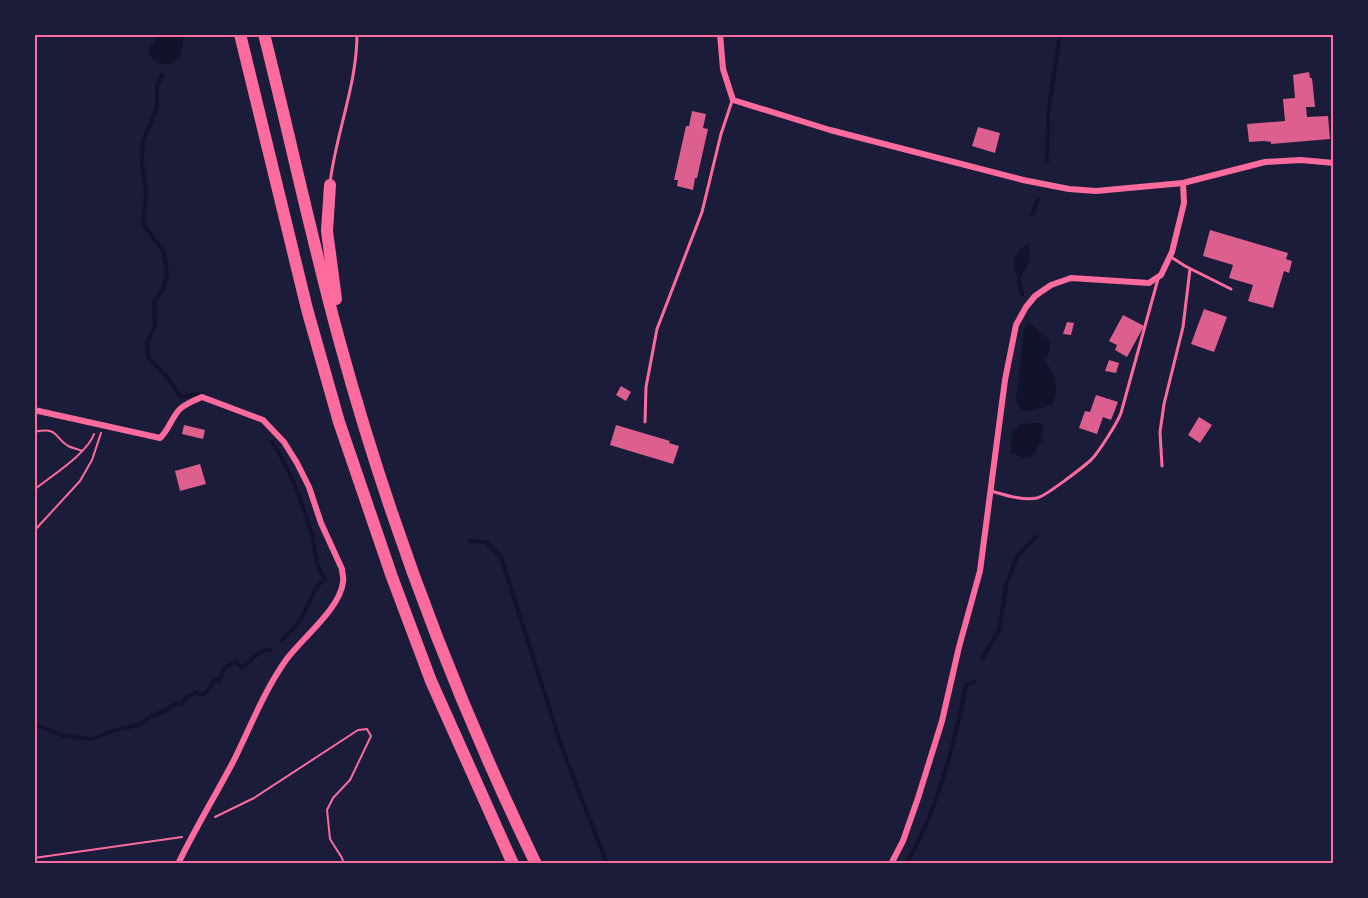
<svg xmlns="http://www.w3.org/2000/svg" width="1368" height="898" font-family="'Roboto Condensed',sans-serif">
	<rect width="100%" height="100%" fill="#1b1b3a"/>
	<g fill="#12122b">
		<polygon points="159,34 184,35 181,55 170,65 157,63 148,54 150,47"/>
		<path d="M1028,244C1034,265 1027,264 1019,281C1011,265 1011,253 1028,244Z"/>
		<path d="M1029,323C1037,328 1039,334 1048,338C1052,348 1051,353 1044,360C1055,373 1060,388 1052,405L1029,411L1021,410L1016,401L1024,330Z"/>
		<polygon points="1039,423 1043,426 1042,441 1032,456 1024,458 1011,453 1012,432 1019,424"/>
	</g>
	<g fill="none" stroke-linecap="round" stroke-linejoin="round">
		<g stroke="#12122b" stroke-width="4">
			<polyline points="162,75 157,86 157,108 143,141 142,161 146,192 143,224 164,252 167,275 164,287 154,302 155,326 147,343 148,357 167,377 181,397 196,394 203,396"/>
			<polyline points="1047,162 1048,114 1060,34"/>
			<polyline points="1032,215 1038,199"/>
			<polyline points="1019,281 1022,295"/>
			<path d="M272,442C290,469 301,499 311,531C316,547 314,565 325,579C314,587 311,600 305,611C299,623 291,632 281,641"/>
			<polyline points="469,541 486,542 501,557 561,745 607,864"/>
			<polyline points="982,659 999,630 1006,586 1017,556 1037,536"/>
			<path d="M34,724L64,736L91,739L112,731L141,724L151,716L165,711L173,705L182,704L187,696L197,692L201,695L207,692L214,680L219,681L225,667L236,662L242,668C253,661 256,650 270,650"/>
			<path d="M906,864C936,814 955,742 966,685L974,682"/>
		</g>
	</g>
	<g fill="#dd5f8e">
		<polygon points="1309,72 1310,78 1312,78 1315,107 1306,107 1307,117 1328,116 1330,139 1271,144 1271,142 1264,141 1249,142 1247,124 1285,121 1283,99 1295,98 1293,75"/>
		<polygon points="692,111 706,114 703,128 708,129 697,178 695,178 693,190 677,186 678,180 674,180 686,126 689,126"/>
		<polygon points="978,127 1000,133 995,153 972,146"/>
		<polygon points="1210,230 1288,253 1286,259 1292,261 1289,273 1284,271 1273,308 1248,301 1253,285 1229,278 1233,265 1203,256"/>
		<polygon points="1204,309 1227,317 1214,352 1191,344"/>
		<polygon points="1123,315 1144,326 1127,357 1115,350 1117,345 1109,341"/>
		<polygon points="1067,322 1074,323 1071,335 1063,334"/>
		<polygon points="1109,360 1119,363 1116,373 1105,371"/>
		<polygon points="621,386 631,392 626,401 616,395"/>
		<polygon points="1096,395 1118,402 1111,420 1103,417 1097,434 1079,428 1085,411 1090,412"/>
		<polygon points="1199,417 1212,425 1200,443 1188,435"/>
		<polygon points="184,425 205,430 203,439 182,434"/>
		<polygon points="616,425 670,441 669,443 679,446 673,464 610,445"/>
		<polygon points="200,464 206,484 180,491 175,471"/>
	</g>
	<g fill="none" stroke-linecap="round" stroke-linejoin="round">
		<g stroke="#ff6b9d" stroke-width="2">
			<path d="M34,432C60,427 52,436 68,446C72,448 78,449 82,451"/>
			<path d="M34,490C51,476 87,454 94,434"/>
			<polyline points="34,531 80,481 92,460 101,433"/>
			<polyline points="215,817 254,798 358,730 367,729 371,736 350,780 333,798 327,810 330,839 342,858 344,864"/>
			<polyline points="34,858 182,837"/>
		</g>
		<g stroke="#ff6b9d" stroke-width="3">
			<path d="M330,183C336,133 357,85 357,34"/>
			<polyline points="1171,257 1185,266 1231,289"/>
			<polyline points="645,422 646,387 657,329 702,212 721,134 732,101"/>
			<polyline points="1162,466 1160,432 1164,404 1183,327 1190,269"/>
			<path d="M991,491C1005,495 1023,501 1037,498C1046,496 1083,467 1091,460C1098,453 1118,422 1121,413L1158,279"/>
		</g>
		<g stroke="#ff6b9d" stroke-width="6">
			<polyline points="720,34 723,69 733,100 830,130 1023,180 1069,189 1096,191 1183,183 1265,162 1301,160 1334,163"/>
			<path d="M34,410L160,438C169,430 171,418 180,409C185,404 195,400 202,397L263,420L284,442L297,463L309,487L321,523L342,569C342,573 344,578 343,582C340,609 302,638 286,660C264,691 250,728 233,762C215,796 195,829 178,864"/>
			<polyline points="891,864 903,841 918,798 942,721 959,647 980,571 1005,380 1016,325 1026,307 1035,296 1051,285 1071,278 1149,283 1161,275 1172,252 1184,203 1183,183"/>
		</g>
		<g stroke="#ff6b9d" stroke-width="12">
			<polyline points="240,34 307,309 339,422 392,577 431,681 513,864"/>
			<path d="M264,34C290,137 312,241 340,343C389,522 455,697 536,864"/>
			<polyline points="330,185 327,231 336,299"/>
		</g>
	</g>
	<rect width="1368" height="898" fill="none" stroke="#1b1b3a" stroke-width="72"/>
	<rect x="36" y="36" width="1296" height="826" fill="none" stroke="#ff6b9d" stroke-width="2"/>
</svg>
